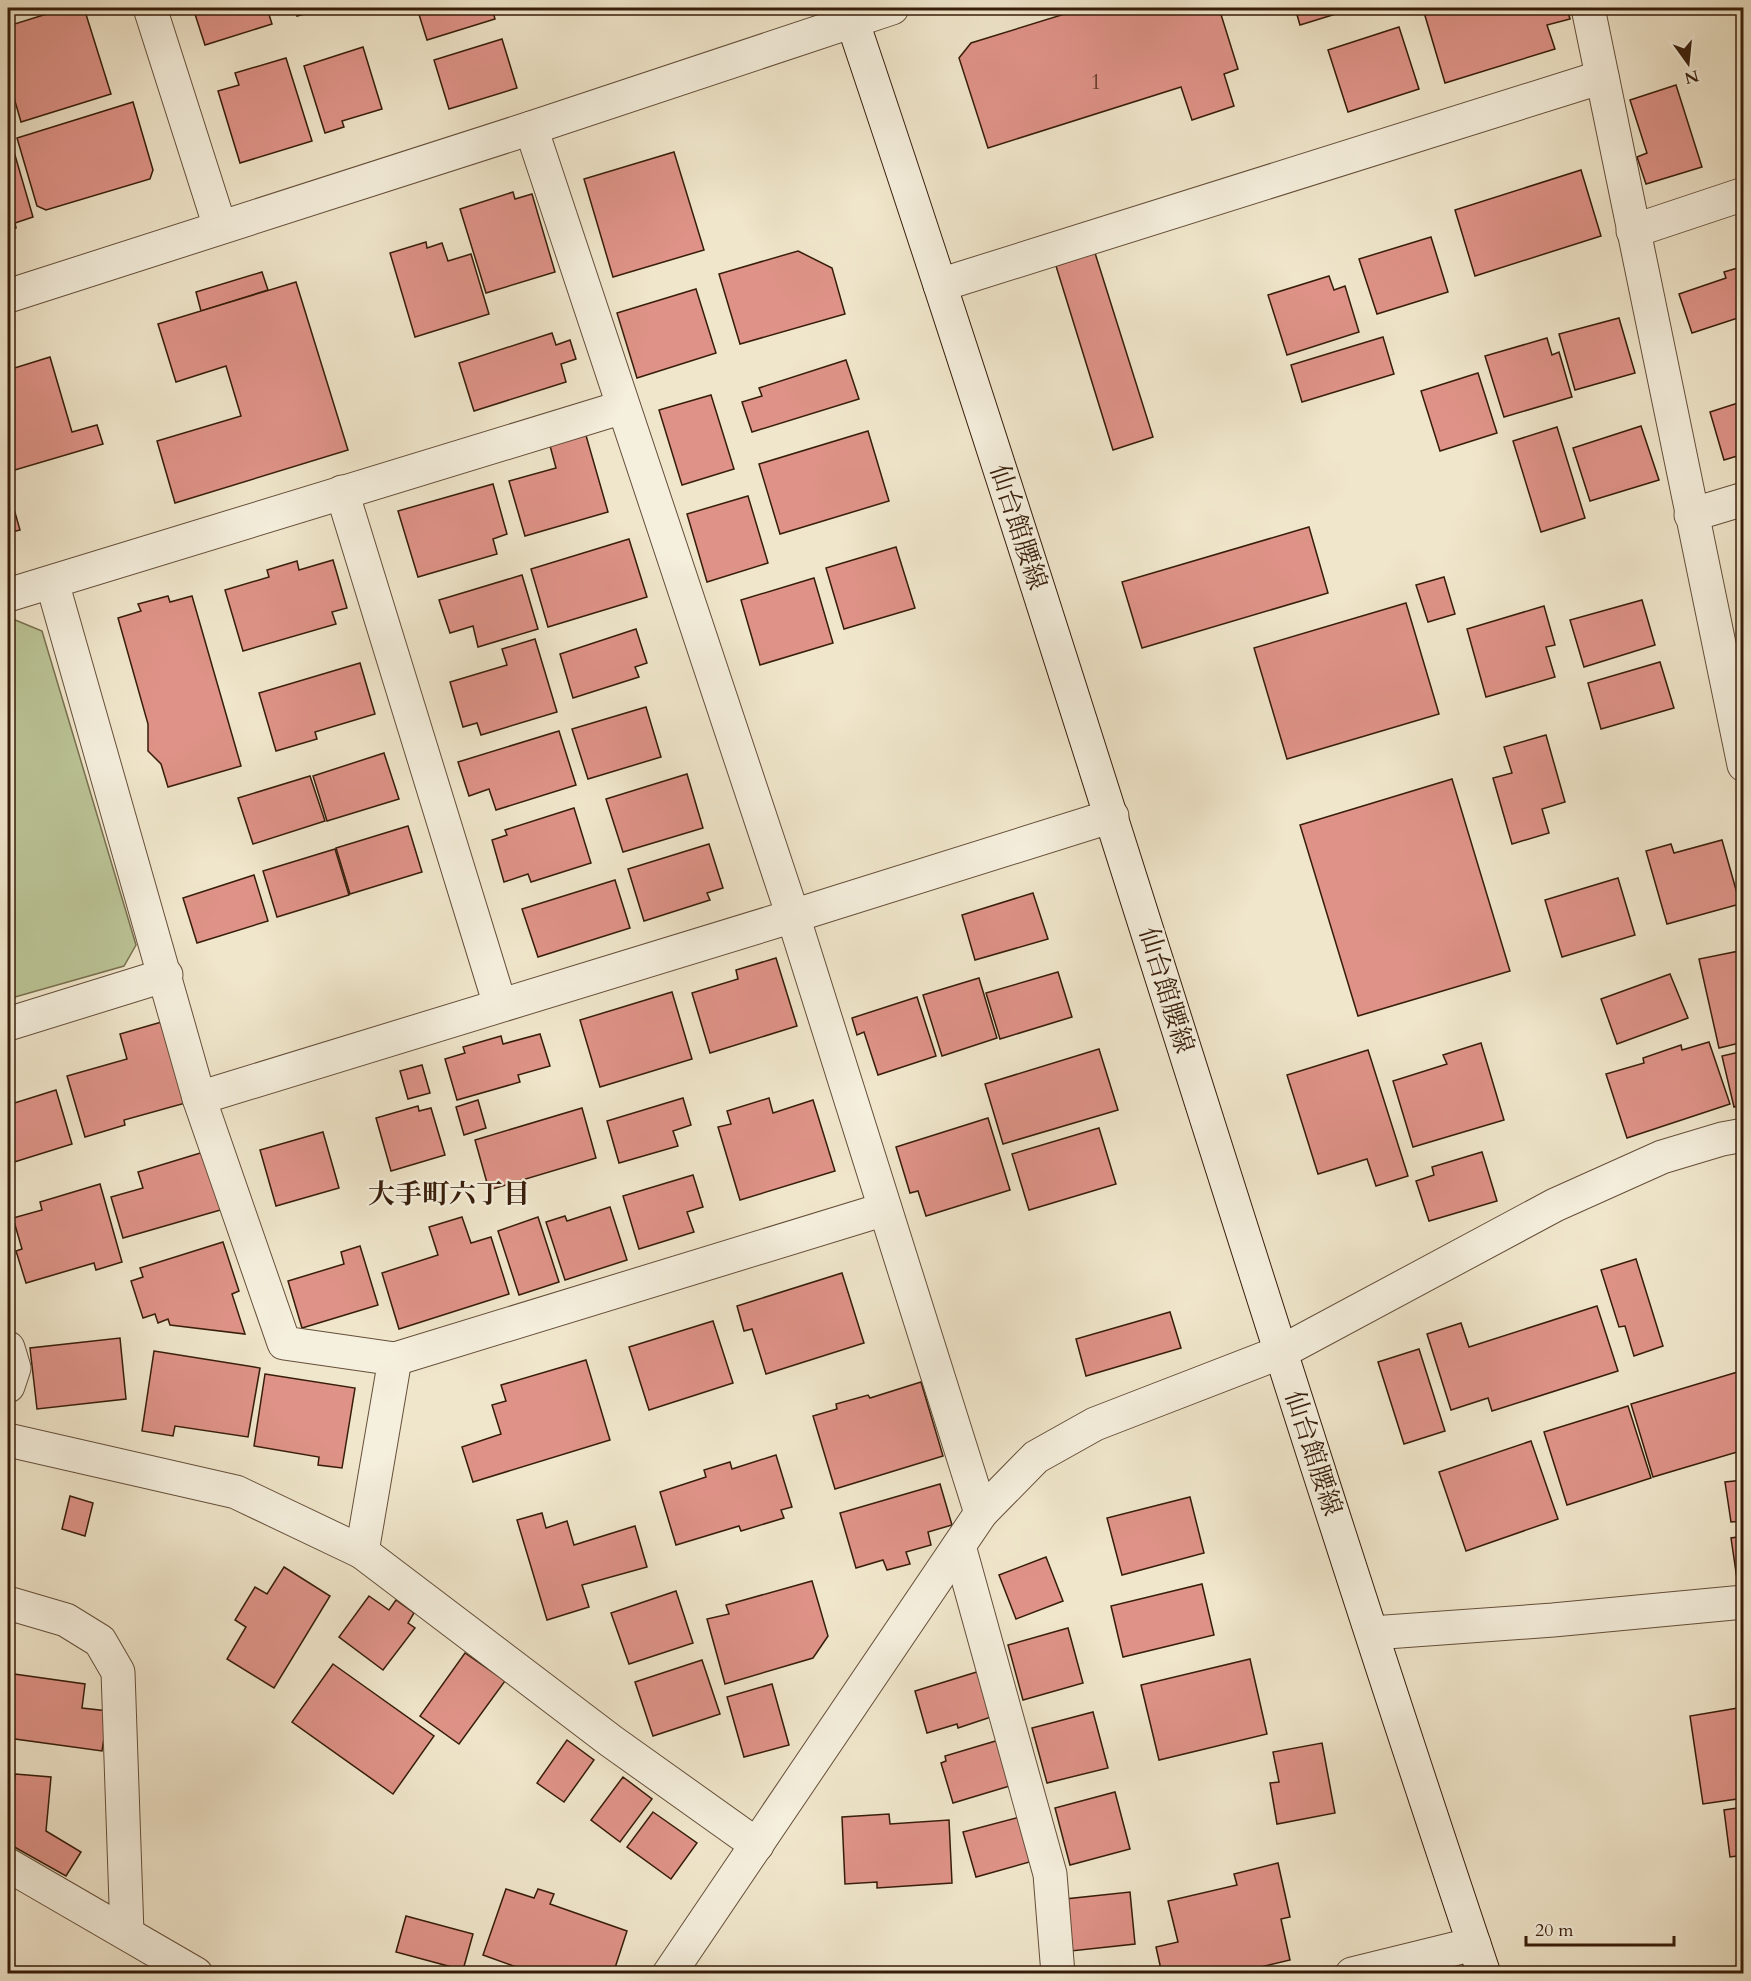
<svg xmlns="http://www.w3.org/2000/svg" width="1751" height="1981" font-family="Cardo,'Noto Serif JP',serif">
	<rect width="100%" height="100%" fill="#f0e6cb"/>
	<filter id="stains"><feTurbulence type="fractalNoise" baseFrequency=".00333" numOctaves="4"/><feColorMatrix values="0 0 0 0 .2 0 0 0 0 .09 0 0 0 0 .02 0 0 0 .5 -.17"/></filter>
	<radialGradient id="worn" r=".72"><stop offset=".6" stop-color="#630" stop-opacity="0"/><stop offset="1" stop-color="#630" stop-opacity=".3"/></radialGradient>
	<polygon fill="#bbc496" stroke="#797050" stroke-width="1.5" points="8,617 42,631 136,945 124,966 8,999"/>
	<g fill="#df9388" stroke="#371d0a" stroke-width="1.5">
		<polygon points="66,8 84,8 111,94 21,122 8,77 8,26"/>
		<polygon points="193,8 267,8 272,24 205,45"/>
		<polygon points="295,8 326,8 297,16"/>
		<polygon points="417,8 492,8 495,19 427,40"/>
		<polygon points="1084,8 1219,8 1238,69 1224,74 1234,106 1192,120 1181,87 988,148 959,58 971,43"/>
		<polygon points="1295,8 1337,8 1339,13 1300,25"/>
		<polygon points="1427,8 1567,8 1570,19 1547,25 1555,49 1445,83 1423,9"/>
		<polygon points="1399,27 1419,89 1348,112 1328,50"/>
		<polygon points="502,39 517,88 449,109 434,60"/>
		<polygon points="363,47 382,109 342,121 344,127 325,133 304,66"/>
		<polygon points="286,58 312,141 240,163 218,91 239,85 235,73"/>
		<polygon points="1676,85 1702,167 1646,184 1637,157 1647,153 1630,100"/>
		<polygon points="133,102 153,170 150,179 46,210 37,206 17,138"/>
		<polygon points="8,138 10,138 33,217 15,223 16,228 8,231"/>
		<polygon points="674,152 704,250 613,277 584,179"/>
		<polygon points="1581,170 1601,236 1475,276 1455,210"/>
		<polygon points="513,192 515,199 532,194 555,272 486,293 460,209"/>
		<polygon points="1431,237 1448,292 1377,314 1359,259"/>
		<polygon points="426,242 427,248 442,243 448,261 471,254 489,314 415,337 390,253"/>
		<polygon points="798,251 832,268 845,314 740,344 719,274"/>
		<polygon points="1095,253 1153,437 1113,450 1056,266"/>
		<polygon points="1744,266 1744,316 1692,333 1679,294 1726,278 1724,272"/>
		<polygon points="262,272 268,290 201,311 196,292"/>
		<polygon points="1329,276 1334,290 1345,286 1359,332 1287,355 1268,295"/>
		<polygon points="296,282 348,450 175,503 157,441 241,416 226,366 176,382 158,324"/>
		<polygon points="696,289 716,353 637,378 617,313"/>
		<polygon points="1619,318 1635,373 1575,390 1559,334"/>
		<polygon points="552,333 556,345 570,340 576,359 561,364 566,382 474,411 459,363"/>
		<polygon points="1383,337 1394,374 1302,402 1291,365"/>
		<polygon points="1547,338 1552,355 1559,352 1572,397 1504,417 1485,356"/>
		<polygon points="50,357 72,432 97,425 103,444 8,472 8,370"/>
		<polygon points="846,360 859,399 752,432 742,402 762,396 759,388"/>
		<polygon points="1478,373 1497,433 1440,451 1421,391"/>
		<polygon points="711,395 734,469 682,485 659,410"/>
		<polygon points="1744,401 1744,454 1724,460 1710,412"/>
		<polygon points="1641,426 1659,480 1590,501 1573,448"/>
		<polygon points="1557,427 1585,518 1541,532 1513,441"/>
		<polygon points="868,431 889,501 780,534 759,464"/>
		<polygon points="585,432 608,512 525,536 509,481 556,468 549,442"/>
		<polygon points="493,484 507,534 493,539 497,554 418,577 398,511"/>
		<polygon points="8,488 20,530 8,533"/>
		<polygon points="748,496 768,563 707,582 687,514"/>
		<polygon points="1309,527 1328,593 1142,648 1122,582"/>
		<polygon points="629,539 647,597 548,627 531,569"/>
		<polygon points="896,547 915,608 844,629 826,568"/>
		<polygon points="333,560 347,608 332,612 336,624 243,651 225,590 269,577 267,570 297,561 299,570"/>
		<polygon points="522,575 538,629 478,647 473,626 450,633 439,600"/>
		<polygon points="1444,577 1455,614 1428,622 1416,585"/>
		<polygon points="814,578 833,643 760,665 741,600"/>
		<polygon points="168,596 170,602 192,596 241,766 168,787 161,764 148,751 148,724 118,618 141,611 138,604"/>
		<polygon points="1642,600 1655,645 1584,667 1570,620"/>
		<polygon points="1406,603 1439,714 1287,759 1254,648"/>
		<polygon points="1544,606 1555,645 1546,647 1555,677 1486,697 1467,629"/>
		<polygon points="636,629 647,663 635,667 639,677 573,698 560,654"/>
		<polygon points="535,639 557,712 481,735 477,723 463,727 450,682 507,665 502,649"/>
		<polygon points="1660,662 1674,708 1601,729 1588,683"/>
		<polygon points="360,663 375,714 315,732 317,739 276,751 259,693"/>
		<polygon points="646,707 661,757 588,779 572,729"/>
		<polygon points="559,731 576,785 496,810 489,789 469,796 458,762"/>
		<polygon points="1546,735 1565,802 1542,809 1549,833 1512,844 1493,778 1512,773 1504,747"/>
		<polygon points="384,753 399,799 327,821 313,776"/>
		<polygon points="687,774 703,828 623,852 606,799"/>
		<polygon points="310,776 325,821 253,844 238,798"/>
		<polygon points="1452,779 1510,971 1358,1016 1300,825"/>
		<polygon points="574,808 591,863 531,882 528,874 504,882 492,840 507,835 505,830"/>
		<polygon points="408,826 422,872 350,894 336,848"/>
		<polygon points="1722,840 1740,904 1667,924 1646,851 1671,844 1674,853"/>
		<polygon points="709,844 723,888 707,893 710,900 644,921 628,869"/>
		<polygon points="335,849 349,895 277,917 263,871"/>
		<polygon points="254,875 268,921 197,943 183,898"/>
		<polygon points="1618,878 1635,935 1562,957 1545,900"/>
		<polygon points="615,880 630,928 538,957 522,909"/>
		<polygon points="1033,893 1048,939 975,960 962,915"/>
		<polygon points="1744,950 1744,1042 1719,1048 1699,959"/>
		<polygon points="776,958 797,1026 710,1053 692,993 738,979 736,970"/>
		<polygon points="1058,972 1072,1017 1000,1039 986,993"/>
		<polygon points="1670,974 1688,1018 1617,1044 1601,999"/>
		<polygon points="979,978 997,1038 942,1056 923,995"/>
		<polygon points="672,992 692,1059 600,1087 580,1020"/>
		<polygon points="917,997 936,1056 878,1075 864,1032 857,1035 852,1018"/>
		<polygon points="165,1021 189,1102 124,1120 125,1125 85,1137 67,1076 127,1059 120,1034"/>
		<polygon points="540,1034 550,1066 518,1075 520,1082 457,1100 445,1059 465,1053 463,1047 501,1036 503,1044"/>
		<polygon points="1709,1042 1730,1104 1627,1138 1606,1074 1644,1063 1643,1058 1681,1045 1682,1050"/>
		<polygon points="1481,1043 1504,1120 1413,1147 1393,1081 1447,1064 1443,1055"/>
		<polygon points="1099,1049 1118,1110 1003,1144 985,1084"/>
		<polygon points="1368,1050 1408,1176 1376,1186 1367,1159 1318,1174 1287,1075"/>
		<polygon points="1744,1051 1744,1104 1734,1107 1722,1056"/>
		<polygon points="422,1065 430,1093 408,1099 400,1071"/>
		<polygon points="56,1090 72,1144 8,1164 8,1105"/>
		<polygon points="683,1098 691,1125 673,1131 678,1146 619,1163 607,1121"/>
		<polygon points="769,1098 773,1113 813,1100 835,1171 740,1200 718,1127 731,1124 727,1111"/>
		<polygon points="478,1100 486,1128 464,1135 456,1107"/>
		<polygon points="418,1106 419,1111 431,1108 445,1155 391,1171 376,1118"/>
		<polygon points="582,1108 596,1158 489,1190 475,1140"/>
		<polygon points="988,1118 1010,1190 926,1216 918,1191 910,1193 896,1147"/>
		<polygon points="1099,1128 1116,1184 1029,1210 1012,1154"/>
		<polygon points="323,1132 339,1188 276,1206 260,1150"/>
		<polygon points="207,1151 224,1209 123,1238 111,1197 143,1188 138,1172"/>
		<polygon points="1482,1152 1497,1201 1429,1221 1416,1181 1434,1175 1432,1167"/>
		<polygon points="693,1175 703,1207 687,1212 694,1232 639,1249 623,1196"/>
		<polygon points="100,1184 122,1262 96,1270 94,1263 26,1283 16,1251 22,1249 13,1218 42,1210 40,1202"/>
		<polygon points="610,1207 627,1260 565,1280 546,1222 565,1216 567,1221"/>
		<polygon points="462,1217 471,1243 491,1237 509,1294 399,1329 382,1273 438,1255 429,1227"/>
		<polygon points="538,1217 559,1282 519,1295 498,1231"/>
		<polygon points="223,1242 239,1291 232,1294 245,1334 170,1325 168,1319 158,1323 155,1314 143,1318 131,1281 143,1277 140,1268"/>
		<polygon points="360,1246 378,1305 302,1328 288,1281 344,1264 341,1252"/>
		<polygon points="1636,1259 1663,1346 1634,1356 1625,1326 1619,1327 1601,1270"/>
		<polygon points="842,1273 864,1343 766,1374 752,1329 744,1331 737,1306"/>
		<polygon points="1597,1306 1618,1371 1492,1411 1488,1398 1451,1410 1427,1334 1461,1323 1469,1347"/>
		<polygon points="1170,1312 1181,1348 1086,1376 1076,1339"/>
		<polygon points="713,1321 733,1383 649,1410 629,1347"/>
		<polygon points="120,1338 126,1399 37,1409 30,1348"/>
		<polygon points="1419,1349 1445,1431 1404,1444 1378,1362"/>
		<polygon points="154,1351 260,1368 248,1437 175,1426 173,1436 142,1431"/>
		<polygon points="586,1360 610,1440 473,1482 462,1447 501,1434 492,1405 506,1401 501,1385"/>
		<polygon points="1744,1370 1744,1450 1653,1477 1631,1404"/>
		<polygon points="265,1374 355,1388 342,1468 318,1465 319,1457 254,1446"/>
		<polygon points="921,1382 943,1456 835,1489 813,1416 837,1409 836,1404 868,1395 870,1398"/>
		<polygon points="1628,1406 1651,1478 1567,1505 1544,1432"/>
		<polygon points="1531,1441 1558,1519 1466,1551 1439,1472"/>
		<polygon points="776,1455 792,1507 781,1510 784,1518 741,1531 739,1526 676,1545 660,1492 706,1477 704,1470 730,1462 732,1469"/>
		<polygon points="1744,1480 1744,1521 1731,1522 1725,1482"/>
		<polygon points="940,1484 952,1525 928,1532 931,1545 906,1552 910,1564 887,1570 883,1560 856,1568 840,1513"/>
		<polygon points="70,1496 93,1503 85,1536 62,1529"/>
		<polygon points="1190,1497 1204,1553 1122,1575 1107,1518"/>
		<polygon points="542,1513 546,1528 567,1521 574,1545 635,1526 647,1567 582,1585 589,1607 547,1620 517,1520"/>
		<polygon points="1744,1536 1744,1578 1737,1579 1731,1538"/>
		<polygon points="1046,1557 1063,1601 1016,1619 999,1575"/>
		<polygon points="284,1567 330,1596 274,1688 227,1659 246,1627 235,1620 255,1587 267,1594"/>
		<polygon points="812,1581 828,1636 813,1658 725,1684 707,1619 729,1614 726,1605"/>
		<polygon points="1202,1584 1214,1635 1123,1657 1111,1606"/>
		<polygon points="676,1591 693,1643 629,1664 611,1613"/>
		<polygon points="369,1596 389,1610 396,1600 414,1613 408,1623 415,1628 383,1670 339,1637"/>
		<polygon points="1068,1628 1083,1683 1023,1700 1008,1645"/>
		<polygon points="465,1653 505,1681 459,1744 420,1716"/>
		<polygon points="1250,1659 1267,1734 1159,1760 1141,1685"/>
		<polygon points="702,1660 720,1714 653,1736 635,1682"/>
		<polygon points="333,1664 434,1736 393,1794 292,1722"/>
		<polygon points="980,1671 994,1716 958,1728 957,1724 927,1733 915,1691"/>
		<polygon points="14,1674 85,1684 82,1708 108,1711 102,1751 8,1738"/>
		<polygon points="772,1684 789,1745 744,1757 727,1697"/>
		<polygon points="1744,1707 1744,1798 1703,1804 1690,1716"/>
		<polygon points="1093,1712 1108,1768 1047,1783 1032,1728"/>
		<polygon points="567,1740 594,1760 564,1802 537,1783"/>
		<polygon points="999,1740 1013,1785 953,1803 941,1763 946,1761 945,1756"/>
		<polygon points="1322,1743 1335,1813 1277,1824 1270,1783 1279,1782 1273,1752"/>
		<polygon points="15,1774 51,1777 46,1831 81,1852 66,1876 9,1844"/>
		<polygon points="623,1777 652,1799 620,1842 591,1820"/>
		<polygon points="1115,1792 1130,1849 1070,1865 1055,1808"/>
		<polygon points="1744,1807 1744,1855 1730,1857 1724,1810"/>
		<polygon points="653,1812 697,1843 671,1879 627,1847"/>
		<polygon points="889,1814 890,1824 949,1820 952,1883 877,1888 877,1882 845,1884 842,1817"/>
		<polygon points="1020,1817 1033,1861 976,1877 963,1832"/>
		<polygon points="1278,1863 1290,1917 1281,1919 1290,1960 1232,1974 1162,1974 1156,1947 1178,1942 1168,1901 1237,1885 1234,1874"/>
		<polygon points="506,1889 534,1898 538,1889 554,1894 550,1904 627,1931 613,1974 536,1974 483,1955"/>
		<polygon points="1130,1892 1135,1944 1071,1951 1065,1899"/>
		<polygon points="1744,1908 1744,1949 1739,1909"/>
		<polygon points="406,1916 473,1934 463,1970 396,1952"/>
	</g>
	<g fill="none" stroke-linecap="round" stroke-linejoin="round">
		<defs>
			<g id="minor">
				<polyline points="150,8 220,227"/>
				<polyline points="1588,8 1744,765"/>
				<polyline points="531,128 793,916 981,1513"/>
				<polyline points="1633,231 1744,194"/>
				<polyline points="940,285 1602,77"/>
				<polyline points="342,492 500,1005"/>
				<polyline points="1691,515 1744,499"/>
				<polyline points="52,582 199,1098 284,1343 395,1359 362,1552 611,1741 757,1845"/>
				<polyline points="8,595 623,407"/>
				<polyline points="8,1024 166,975"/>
				<polyline points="199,1098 793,916 1112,816"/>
				<polyline points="8,1348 14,1368 8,1386"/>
				<polyline points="395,1359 885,1209"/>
				<polyline points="8,1440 236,1492 362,1552"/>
				<polyline points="959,1546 1050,1874 1058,1974"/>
				<polyline points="8,1603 66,1620 100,1641 118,1672 127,1933"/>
				<polyline points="1372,1633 1553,1620 1744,1602"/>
				<polyline points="8,1865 196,1974"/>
				<polyline points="669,1974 981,1513 1036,1457 1095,1424 1281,1352 1555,1205 1662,1157 1722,1139 1744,1135"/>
				<polyline points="1352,1974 1474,1944"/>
			</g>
			<polyline id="tertiary" points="8,296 531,128 892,8"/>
			<path id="secondary" d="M848,8C1068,660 1264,1321 1484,1974"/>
		</defs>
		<use href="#minor" stroke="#654f3a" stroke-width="35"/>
		<use href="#tertiary" stroke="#654f3a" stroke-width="35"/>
		<use href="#secondary" stroke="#371d0a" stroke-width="35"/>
		<use href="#minor" stroke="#f5efdd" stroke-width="33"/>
		<use href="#tertiary" stroke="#f5efdd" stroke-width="33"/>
		<use href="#secondary" stroke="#f5efdd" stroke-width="33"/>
	</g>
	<g text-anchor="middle" stroke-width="4.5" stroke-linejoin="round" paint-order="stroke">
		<g font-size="22" fill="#613a2a">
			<text x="1096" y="89">1</text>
		</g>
		<g font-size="26" fill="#371d0a" stroke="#f5efdd">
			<text transform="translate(1019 527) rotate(72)" y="9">仙台館腰線</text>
			<text transform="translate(1167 990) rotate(73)" y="9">仙台館腰線</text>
			<text transform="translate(1314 1453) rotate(72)" y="9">仙台館腰線</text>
		</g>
		<g font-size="27" font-weight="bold" fill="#371d0a" stroke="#f5efdd">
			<text x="449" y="1203">大手町六丁目</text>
		</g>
	</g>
	<rect width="1751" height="1981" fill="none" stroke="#f0e6cb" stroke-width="30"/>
	<rect x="9" y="9" width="1733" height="1963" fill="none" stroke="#371d0a" stroke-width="3"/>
	<rect x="15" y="15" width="1721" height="1951" fill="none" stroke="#371d0a" stroke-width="1.5"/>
	<g transform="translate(1688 63) rotate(165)" stroke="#f5efdd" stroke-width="4.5" paint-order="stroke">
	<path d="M0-4.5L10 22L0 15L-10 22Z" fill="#371d0a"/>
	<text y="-9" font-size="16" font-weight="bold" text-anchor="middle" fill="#371d0a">N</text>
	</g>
	<path d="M1526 1936v9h148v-9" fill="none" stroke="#371d0a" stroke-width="3"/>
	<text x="1535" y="1936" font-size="18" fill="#371d0a" stroke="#f5efdd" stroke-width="4.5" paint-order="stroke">20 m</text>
	<rect width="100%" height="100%" filter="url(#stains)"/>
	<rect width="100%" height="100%" fill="url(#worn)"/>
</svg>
